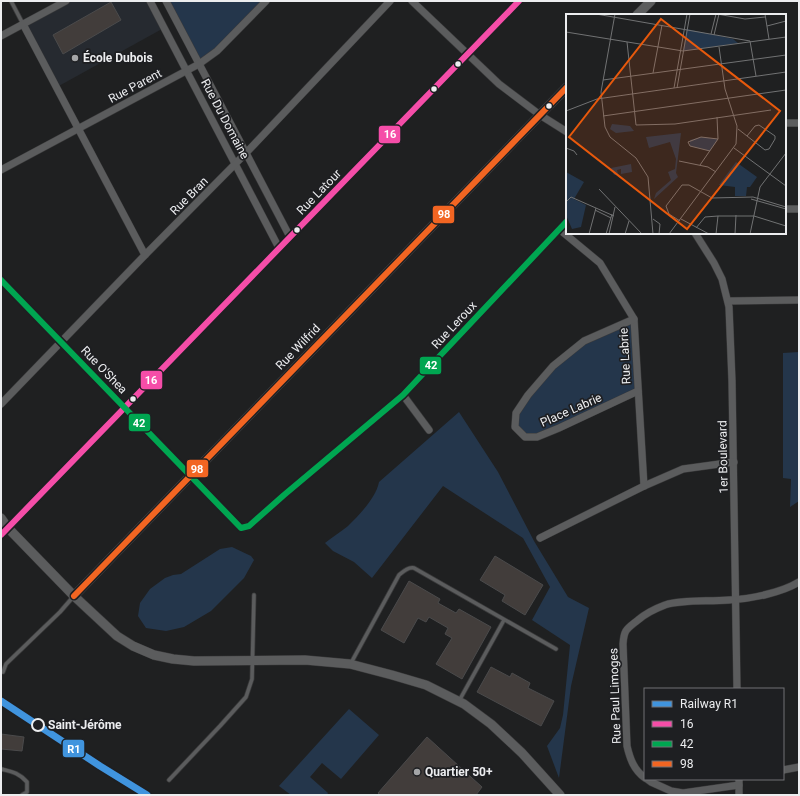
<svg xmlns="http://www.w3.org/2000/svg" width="800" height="796" font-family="Roboto,sans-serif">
	<rect width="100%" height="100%" fill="#1f2021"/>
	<polygon fill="#262a30" points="67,1 147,1 162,29 57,87 23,24"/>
	<g fill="#24364b">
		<polygon points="166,1 262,1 199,64"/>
		<polygon points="634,319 638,391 559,428 525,437 515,427 516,413 528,395 584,341"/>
		<polygon points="799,352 799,501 790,507 791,479 783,478 783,353"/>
		<path d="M459,412L498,472L534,541L568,597L589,608L571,686L559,778L547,746L560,728L563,715L570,645L532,620L550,587L523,538L443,486L372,578L354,562L333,551L325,543C332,537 341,532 348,526C359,515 376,498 379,482Z"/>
		<polygon points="232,547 251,556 254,560 244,578 211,611 184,627 166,631 146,628 138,616 140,603 150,589 165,578 173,575 181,574 220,549"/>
		<polygon points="349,709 379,735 341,779 322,763 310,777 328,793 327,795 291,795 279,786"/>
	</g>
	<g fill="#423d3b" stroke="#4a4a4b">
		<polygon points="111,2 121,20 63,54 53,35"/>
		<polygon points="495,556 543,585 525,615 502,601 505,595 480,580"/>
		<polygon points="409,581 440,599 438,603 456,613 459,609 491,627 462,679 436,664 452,638 445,634 448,628 429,617 426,622 418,618 404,643 381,630"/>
		<polygon points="491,667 510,677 512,673 530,683 528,688 554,701 541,726 477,692"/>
		<polygon points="1,734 24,737 22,751 1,749"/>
		<polygon points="427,737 482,787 476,795 380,795 378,793"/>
	</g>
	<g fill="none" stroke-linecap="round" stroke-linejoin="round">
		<defs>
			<g id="service">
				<polyline points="11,1 23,24"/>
				<path d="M351,663L399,575C404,571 408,567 414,568L556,649"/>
				<polyline points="3,672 6,664 60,612 73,597"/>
				<polyline points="459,701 504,620"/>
				<path d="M1,769C13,772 19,773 27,782V792L22,795"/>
				<polyline points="169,780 220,726 246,697 252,679 254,595"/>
			</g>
			<g id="minor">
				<polyline points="150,1 279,248"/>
				<polyline points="166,1 246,153 290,237"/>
				<polyline points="412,1 499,84 540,115 567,132"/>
				<polyline points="23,24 145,255"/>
				<polyline points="1,36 66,1"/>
				<polyline points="785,123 799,123"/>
				<polyline points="1,170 199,64 217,51 266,1"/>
				<polyline points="785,209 799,209"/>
				<polyline points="559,229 600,263 634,319 644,486"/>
				<polyline points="695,233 714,263 722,279 729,307 732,381 737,689"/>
				<polyline points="1,280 241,528 249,526 284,495 403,395 567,221"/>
				<polyline points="728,301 799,300"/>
				<polyline points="634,319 584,341 553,366 528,395 516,413 515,427 525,437 537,437 559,428 638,391"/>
				<polyline points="403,395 429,430"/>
				<polyline points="1,404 145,255 246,153 390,1"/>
				<polyline points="1,535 519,1"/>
				<polyline points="540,538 644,486 683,469 734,462"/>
				<polyline points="783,770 799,767"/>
				<path d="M645,778C634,770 630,759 627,746L623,644C624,629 627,629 638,620C645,614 657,608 665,605C685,599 708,602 729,600C750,599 781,593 799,582"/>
				<polyline points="647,779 651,782 671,791 683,793 739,785"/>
				<polyline points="739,779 739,795"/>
			</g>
			<g id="tertiary">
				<polyline points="637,15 651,1"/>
				<polyline points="1,518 8,528 74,596 117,636 133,646 154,655 173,659 194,661 305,660 350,664 392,675 426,685 464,704 491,724 522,753 560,795"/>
				<polyline points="74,596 567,87"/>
			</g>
		</defs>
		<use href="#service" stroke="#3a3a3b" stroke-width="5"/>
		<use href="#minor" stroke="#3a3a3b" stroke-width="8"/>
		<use href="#tertiary" stroke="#3a3a3b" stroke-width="10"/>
		<use href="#service" stroke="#5b5c5d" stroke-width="3.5"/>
		<use href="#minor" stroke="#5b5c5d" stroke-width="7"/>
		<use href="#tertiary" stroke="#5b5c5d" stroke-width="9"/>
		<defs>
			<polyline id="bus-1" points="1,535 519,1"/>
			<polyline id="bus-2" points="1,280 241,528 249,526 284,495 403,395 567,221"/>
			<polyline id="bus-3" points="74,596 567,87"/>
		</defs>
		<use href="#bus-1" stroke="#1e1f22" stroke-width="9"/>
		<use href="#bus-2" stroke="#1e1f22" stroke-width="9"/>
		<use href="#bus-3" stroke="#1e1f22" stroke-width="9"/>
		<use href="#bus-1" stroke="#f54da8" stroke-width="6"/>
		<use href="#bus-2" stroke="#00a651" stroke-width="6"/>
		<use href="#bus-3" stroke="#f26522" stroke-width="6"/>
		<defs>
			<polyline id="rail-1" points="1,701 100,766 147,795"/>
		</defs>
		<use href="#rail-1" stroke="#1e1f22" stroke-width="10"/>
		<use href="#rail-1" stroke="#4094de" stroke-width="7"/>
	</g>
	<g fill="#a4a5a7" stroke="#1e1f22" stroke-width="1.5">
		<circle cx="75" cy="58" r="4"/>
		<circle cx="417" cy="772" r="4"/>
	</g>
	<g fill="#ecedef" stroke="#1e1f22" stroke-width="1.5">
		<circle cx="458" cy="64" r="3.5"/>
		<circle cx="434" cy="89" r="3.5"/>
		<circle cx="549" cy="106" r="3.5"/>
		<circle cx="297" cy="230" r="3.5"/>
		<circle cx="133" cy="399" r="3.5"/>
	</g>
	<circle fill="#1e1f22" stroke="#ecedef" stroke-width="2" cx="38" cy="725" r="6"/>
	<g text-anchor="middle" stroke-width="3.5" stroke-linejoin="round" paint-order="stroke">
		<g font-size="12" font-weight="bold" fill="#ecedef" stroke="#1e1f22" text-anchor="start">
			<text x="83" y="62">École Dubois</text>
			<text x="425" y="776">Quartier 50+</text>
		</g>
		<g font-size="12" fill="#ecedef" stroke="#1e1f22">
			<text transform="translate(135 86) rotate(-28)" y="4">Rue Parent</text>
			<text transform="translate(225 119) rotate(62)" y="4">Rue Du Domaine</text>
			<text transform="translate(319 192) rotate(-46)" y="4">Rue Latour</text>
			<text transform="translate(189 196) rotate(-45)" y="4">Rue Bran</text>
			<text transform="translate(454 325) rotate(-47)" y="4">Rue Leroux</text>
			<text transform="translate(298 347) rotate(-46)" y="4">Rue Wilfrid</text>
			<text transform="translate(625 356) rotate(-93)" y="4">Rue Labrie</text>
			<text transform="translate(104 370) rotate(46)" y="4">Rue O'Shea</text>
			<text transform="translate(571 410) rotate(-24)" y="4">Place Labrie</text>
			<text transform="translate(723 457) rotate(-91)" y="4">1er Boulevard</text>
			<text transform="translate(615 696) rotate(-92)" y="4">Rue Paul Limoges</text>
		</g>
		<g font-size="12" font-weight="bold" fill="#ecedef" stroke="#1e1f22" text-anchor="start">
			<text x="48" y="729">Saint-Jérôme</text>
		</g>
	</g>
	<g transform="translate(566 14)">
		<rect width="220" height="220" fill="#1f2021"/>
		<path d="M121,15L167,25L172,29L117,37ZM46,110L64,112L68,117L50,119L44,115ZM115,119L110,159L112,163L88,185L90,179L105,166L102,158L109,155L110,145L104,128L83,134L80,123ZM135,123L152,125L144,137L124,132V126ZM170,148L191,163L184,173H181L180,182H169V173L153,171ZM65,150L66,158L55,160V155L51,156L52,160L48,161L45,154ZM0,158L18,168L8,185L20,191L15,213L6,215L0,201Z" fill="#24364b"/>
		<path fill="none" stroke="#717273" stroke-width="1" d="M30,0L184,27L190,62M49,0L35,78L39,113L44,123L70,144L82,163L87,220M151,0L179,5L199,3M199,0L203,25M201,12L220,7M0,18L117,37L220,23M145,20L150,0M148,21L153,0M61,28L70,111L109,110L205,96M87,59L96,11M37,66L220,41M108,74L121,0M111,74L124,0M0,97L31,85L220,58M37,102L220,76M172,115L199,136L203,135L209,125V122L193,111L189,112L181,122M0,134L8,137L11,141M168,134L220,172M144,137L124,132L122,128L135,123L152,125M113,147L142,153L150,158M134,151L152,125L151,103M33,175L76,220M185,185L220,195M0,188L5,183L48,202M29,196L45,204M87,205L94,210L93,220M115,205L143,220M114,207L103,200L100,192L116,171H123L146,184L187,183L220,193M130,214L139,203L152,202H188L220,212M23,220L30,194M40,220L46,200M43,220L49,193M59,220L63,207M103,220L170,130L171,112L159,75L153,33M150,220L152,202M169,220L170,201M184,220L194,173L220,139"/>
		<path fill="#e8590c" fill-opacity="0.15" stroke="#e8590c" stroke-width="2" d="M95,5L214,97L121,215L3,123Z"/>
		<rect width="220" height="220" fill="none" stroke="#ecedef" stroke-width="2"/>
	</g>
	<g stroke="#1e1f22" stroke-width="1.5">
		<rect x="378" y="125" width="23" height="19" rx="4" fill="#f54da8"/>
		<rect x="432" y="205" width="23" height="19" rx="4" fill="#f26522"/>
		<rect x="419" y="356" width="23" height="19" rx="4" fill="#00a651"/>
		<rect x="140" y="370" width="23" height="20" rx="4" fill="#f54da8"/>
		<rect x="128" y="413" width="23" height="19" rx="4" fill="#00a651"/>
		<rect x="186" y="459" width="23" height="19" rx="4" fill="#f26522"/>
		<rect x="62" y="739" width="23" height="19" rx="4" fill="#4094de"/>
	</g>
	<g font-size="11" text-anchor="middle" font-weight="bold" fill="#fff">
		<text x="390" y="138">16</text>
		<text x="444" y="218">98</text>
		<text x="431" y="369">42</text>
		<text x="151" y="384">16</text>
		<text x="139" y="427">42</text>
		<text x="197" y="473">98</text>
		<text x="74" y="753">R1</text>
	</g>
	<rect width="800" height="796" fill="none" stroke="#ecedef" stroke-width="4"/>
	<rect x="644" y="688" width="140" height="92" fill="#1e1f22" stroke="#707174"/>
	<rect x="652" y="701" width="20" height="6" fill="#4094de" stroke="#707174"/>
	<text x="680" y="708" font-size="12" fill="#ecedef">Railway R1</text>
	<rect x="652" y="721" width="20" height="6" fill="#f54da8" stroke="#707174"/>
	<text x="680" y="728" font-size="12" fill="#ecedef">16</text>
	<rect x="652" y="741" width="20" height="6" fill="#00a651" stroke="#707174"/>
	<text x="680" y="748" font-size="12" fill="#ecedef">42</text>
	<rect x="652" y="761" width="20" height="6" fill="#f26522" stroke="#707174"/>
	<text x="680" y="768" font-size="12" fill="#ecedef">98</text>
</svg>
